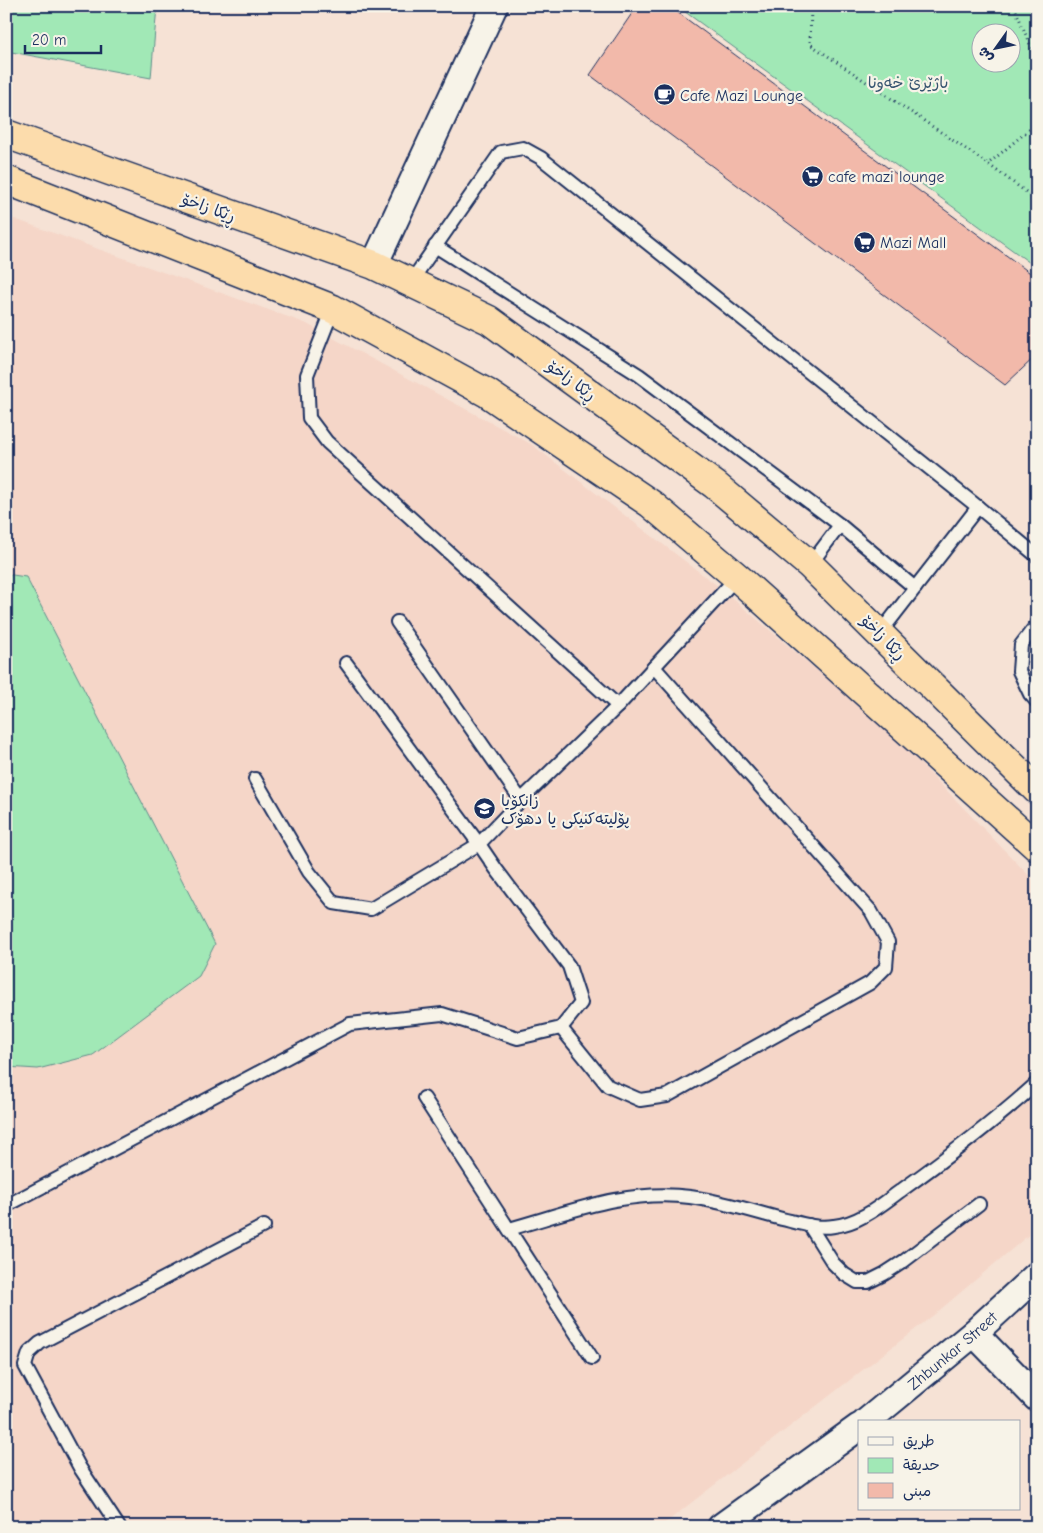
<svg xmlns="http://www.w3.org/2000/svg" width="1043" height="1533" font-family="'Comic Neue','Playpen Sans Arabic',sans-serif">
	<rect width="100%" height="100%" fill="#f6e2d5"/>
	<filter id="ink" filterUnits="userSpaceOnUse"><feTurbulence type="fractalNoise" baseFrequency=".02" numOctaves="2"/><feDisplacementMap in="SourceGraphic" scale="10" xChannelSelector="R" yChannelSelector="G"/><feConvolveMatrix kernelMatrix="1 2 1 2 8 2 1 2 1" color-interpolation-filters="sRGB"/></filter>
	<g filter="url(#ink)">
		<polygon fill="#f5d6c8" points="6,216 305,323 531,444 719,587 892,734 1037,884 1037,1228 935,1314 660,1527 6,1527"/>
		<g fill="#a1e8b6" stroke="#5e8c8a" fill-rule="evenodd">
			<polygon points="6,6 157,6 151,78 6,51"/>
			<path d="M677,6H1037V268ZM980,32H1010V62H980Z"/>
			<polygon points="6,574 26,577 215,944 199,976 93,1055 38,1069 6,1067"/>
		</g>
		<polygon fill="#f2b9aa" stroke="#1b2f5e" points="637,6 669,6 1037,278 1037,355 1005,385 590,75"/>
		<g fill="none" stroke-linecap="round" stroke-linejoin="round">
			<defs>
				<g id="lane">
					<polyline points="435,246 639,375 840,525 915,588"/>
					<polyline points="410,283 501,152 523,148 541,158 978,507 1037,556"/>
					<polyline points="333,309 307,375 309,418 327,442 618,706"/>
					<polyline points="810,565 840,525"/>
					<polyline points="397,622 521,800"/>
					<polyline points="1037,624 1021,645 1019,671 1030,694 1037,702"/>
					<polyline points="880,633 978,507"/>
					<polyline points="255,779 309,872 334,903 371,909 479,844 346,663"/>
					<polyline points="561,1028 608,1086 640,1100 667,1096 870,983 886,967 888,942 871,911 654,667"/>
					<polyline points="424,1098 592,1358"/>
					<polyline points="6,1206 350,1024 442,1014 518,1038 561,1028 581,1003 569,966 496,869 479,844 521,800 618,706 737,577"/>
					<polyline points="809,1225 833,1263 844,1274 857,1282 868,1282 884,1274 904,1261 979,1204"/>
					<path d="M509,1229C567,1213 628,1188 690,1197C721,1201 752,1211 782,1219C799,1223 817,1229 834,1226C861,1223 882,1204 903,1189C949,1156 995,1121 1037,1083"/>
					<polyline points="119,1527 80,1468 25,1366 29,1353 40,1343 264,1226"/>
				</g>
				<g id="street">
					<polyline points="374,265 494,6"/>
					<polyline points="974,1333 1037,1398"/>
					<path id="s1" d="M866,1422L974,1333L1037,1275"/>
					<polyline points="721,1527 859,1427"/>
				</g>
				<g id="highway">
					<polyline points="6,134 374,265 489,320 715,485 810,565 1037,790"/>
					<polyline points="6,180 333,309 487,393 651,504 737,577 1037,847"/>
				</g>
			</defs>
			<use href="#lane" stroke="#1b2f5e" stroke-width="16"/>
			<use href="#street" stroke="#1b2f5e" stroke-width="30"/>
			<use href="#highway" stroke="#1b2f5e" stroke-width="31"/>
			<g stroke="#1b2f5e" stroke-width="3" stroke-dasharray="1 4" stroke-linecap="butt">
				<polyline points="811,6 810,44 988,164"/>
				<polyline points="1014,6 1031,47 1037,56"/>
				<polyline points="1037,123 988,164 1037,200"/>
			</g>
			<use href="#lane" stroke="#f7f3e8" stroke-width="12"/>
			<use href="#street" stroke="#f7f3e8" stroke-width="26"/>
			<use href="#highway" stroke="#fcdcac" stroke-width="28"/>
		</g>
	</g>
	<defs>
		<symbol id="cafe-disc" viewBox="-11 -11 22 22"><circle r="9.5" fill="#1b2f5e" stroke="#f7f3e8"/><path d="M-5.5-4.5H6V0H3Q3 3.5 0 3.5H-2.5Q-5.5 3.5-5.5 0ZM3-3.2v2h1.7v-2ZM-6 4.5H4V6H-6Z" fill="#fff"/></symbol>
		<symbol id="supermarket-disc" viewBox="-11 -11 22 22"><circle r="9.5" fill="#1b2f5e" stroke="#f7f3e8"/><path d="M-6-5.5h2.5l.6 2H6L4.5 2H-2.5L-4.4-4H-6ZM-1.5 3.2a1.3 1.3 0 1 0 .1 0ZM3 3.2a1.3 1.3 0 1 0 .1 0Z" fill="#fff"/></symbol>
		<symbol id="university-disc" viewBox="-11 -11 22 22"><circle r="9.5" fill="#1b2f5e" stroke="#f7f3e8"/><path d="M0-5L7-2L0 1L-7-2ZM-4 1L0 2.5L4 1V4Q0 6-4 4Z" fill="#fff"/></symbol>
	</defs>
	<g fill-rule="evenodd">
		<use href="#cafe-disc" x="652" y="82" width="25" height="25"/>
		<use href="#supermarket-disc" x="800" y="164" width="25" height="25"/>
		<use href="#supermarket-disc" x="852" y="230" width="25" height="25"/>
		<use href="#university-disc" x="472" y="796" width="25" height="25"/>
	</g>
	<g text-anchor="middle" stroke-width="4.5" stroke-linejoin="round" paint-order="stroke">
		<g font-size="16" fill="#365470" stroke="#f7f3e8">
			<text x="908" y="88">باژێرێ خه‌ونا</text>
		</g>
		<g font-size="16" fill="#1b2f5e" stroke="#f7f3e8" text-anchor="start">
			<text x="680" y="101">Cafe Mazi Lounge</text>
			<text x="828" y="182">cafe mazi lounge</text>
			<text x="880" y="248">Mazi Mall</text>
			<text x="501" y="806">زانکۆیا<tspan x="501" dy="18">پۆلیتەکنیکی یا دهۆک</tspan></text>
		</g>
		<g font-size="16" fill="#1b2f5e" stroke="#f7f3e8">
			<text transform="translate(209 207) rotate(20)" y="6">ڕێکا زاخۆ</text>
			<text transform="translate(572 380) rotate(36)" y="6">ڕێکا زاخۆ</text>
			<text transform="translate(884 637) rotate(45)" y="6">ڕێکا زاخۆ</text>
			<text dy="6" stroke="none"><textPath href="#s1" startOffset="112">Zhbunkar Street</textPath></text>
		</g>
	</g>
	<rect width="1043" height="1533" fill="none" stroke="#f7f3e8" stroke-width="25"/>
	<rect x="12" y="12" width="1018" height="1508" fill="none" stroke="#1b2f5e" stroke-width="2" filter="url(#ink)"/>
	<rect x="858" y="1420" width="162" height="90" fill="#f7f3e8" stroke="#9fa5b1"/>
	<rect x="868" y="1437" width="25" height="8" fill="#f7f3e8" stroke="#9fa5b1"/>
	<text x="903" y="1446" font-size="15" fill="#1b2f5e">طريق</text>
	<rect x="868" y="1458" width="25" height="15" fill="#a1e8b6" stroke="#9fa5b1"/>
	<text x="903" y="1470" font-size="15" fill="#1b2f5e">حديقة</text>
	<rect x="868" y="1483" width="25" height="15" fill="#f2b9aa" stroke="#9fa5b1"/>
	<text x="903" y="1496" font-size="15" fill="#1b2f5e">مبنى</text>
	<g transform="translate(996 48) rotate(237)"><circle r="24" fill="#f7f3e8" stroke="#9fa5b1"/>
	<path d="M0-4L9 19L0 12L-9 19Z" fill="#1b2f5e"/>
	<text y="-8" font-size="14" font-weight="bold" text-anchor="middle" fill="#1b2f5e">ش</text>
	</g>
	<path d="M25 45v8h76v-8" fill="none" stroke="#1b2f5e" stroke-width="2.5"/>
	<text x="32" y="45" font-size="15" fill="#1b2f5e" stroke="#f7f3e8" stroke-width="4" paint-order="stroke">20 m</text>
</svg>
